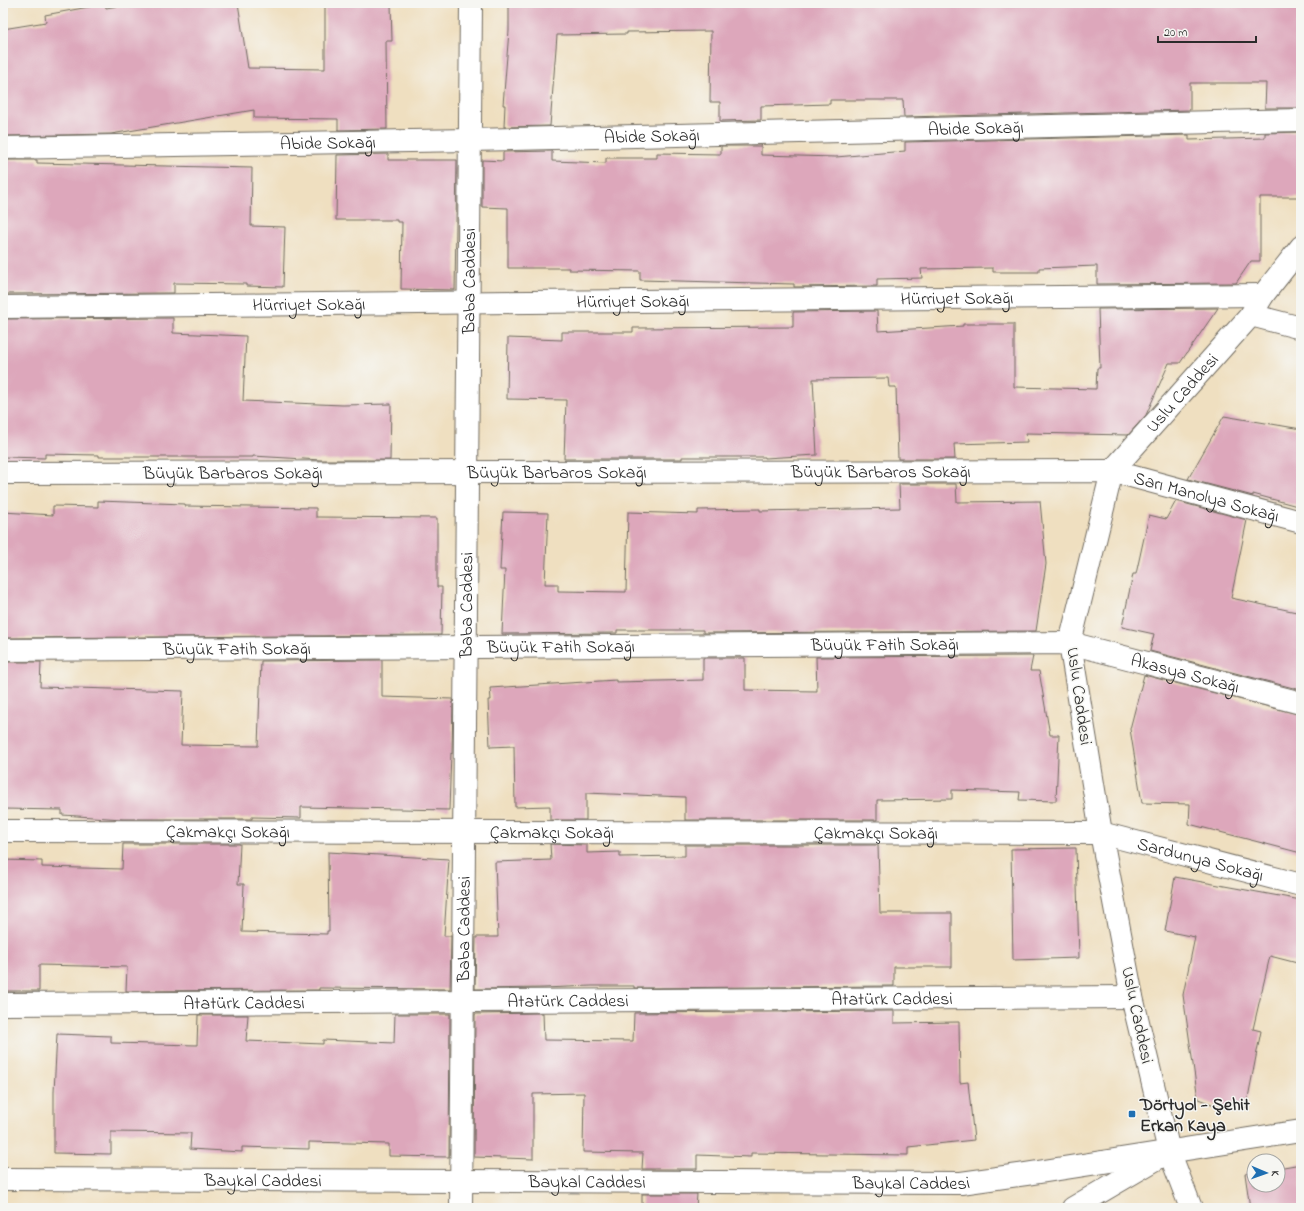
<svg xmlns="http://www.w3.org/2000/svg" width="1304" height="1211" font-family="'Indie Flower',sans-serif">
	<rect width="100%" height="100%" fill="#f6f6f2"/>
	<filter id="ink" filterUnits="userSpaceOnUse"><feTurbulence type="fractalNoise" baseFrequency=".025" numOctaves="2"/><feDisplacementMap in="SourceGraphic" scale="8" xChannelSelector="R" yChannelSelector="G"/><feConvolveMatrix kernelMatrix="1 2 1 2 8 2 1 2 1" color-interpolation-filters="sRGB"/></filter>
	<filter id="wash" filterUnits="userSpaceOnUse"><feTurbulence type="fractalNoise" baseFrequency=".012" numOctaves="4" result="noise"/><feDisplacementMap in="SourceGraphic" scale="16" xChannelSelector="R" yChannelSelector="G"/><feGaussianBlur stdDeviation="0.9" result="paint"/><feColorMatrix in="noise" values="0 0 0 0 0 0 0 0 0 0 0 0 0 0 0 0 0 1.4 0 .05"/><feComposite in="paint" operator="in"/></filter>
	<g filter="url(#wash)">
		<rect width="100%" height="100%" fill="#efdfc0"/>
		<g id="blocks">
			<g fill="#dda7bb">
				<polygon points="135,3 238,3 248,68 325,69 325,3 391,3 392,41 386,41 387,129 338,130 338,119 254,118 254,110 111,134 3,136 3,29 46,22 45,15 105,4 106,8"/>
				<polygon points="509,3 1301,3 1301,108 1265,108 1266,83 1190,83 1190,110 904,117 903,100 830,100 830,104 761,106 761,120 720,121 720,102 710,102 711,31 627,32 627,34 557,35 550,126 504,127 505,105 503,105 509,31"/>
				<polygon points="1301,132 1301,197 1260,197 1260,261 1251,261 1236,283 1097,284 1097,266 1039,268 1039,272 993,272 993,268 921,269 922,278 877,279 877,286 794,287 794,284 640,280 640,271 569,270 569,268 508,268 508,208 482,207 482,160 503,161 503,152 552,151 552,161 606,163 606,158 657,158 657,153 721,154 721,146 761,146 761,155 836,157 905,151 905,142 1189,135 1189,140 1265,138 1265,133"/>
				<polygon points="388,154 388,160 457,160 455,290 401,289 402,222 397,222 397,220 336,220 337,155"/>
				<polygon points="3,160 37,160 37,163 252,168 251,226 285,227 283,287 246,286 246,284 174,283 174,293 3,294"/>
				<polygon points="1218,308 1180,363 1169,363 1146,415 1128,435 1026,433 1027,442 954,444 955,459 898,459 896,387 889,387 888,378 813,379 817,455 765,458 765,457 682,457 682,459 564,459 566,400 507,399 508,338 562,340 562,332 633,332 633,328 793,327 793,312 877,311 878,331 963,326 963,324 1014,324 1014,387 1096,389 1097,368 1100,368 1098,309"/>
				<polygon points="173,318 173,333 246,336 243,401 343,405 391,404 390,460 321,460 253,456 253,457 99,457 99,455 45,454 45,458 3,457 3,319"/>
				<polygon points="1224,416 1301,429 1301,507 1253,494 1253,496 1188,479"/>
				<polygon points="899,484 956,484 957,502 1040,501 1046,564 1036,631 703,633 703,630 617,630 617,633 502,634 505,570 500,570 503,512 548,513 545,584 558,584 558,591 626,592 628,512 698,514 698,510 760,509 760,511 900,508"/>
				<polygon points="98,501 185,504 185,506 316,508 316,517 437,518 437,587 442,587 441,635 3,638 3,512 53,515 53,506 98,507"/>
				<polygon points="1176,501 1247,520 1231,598 1301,613 1301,690 1150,651 1154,634 1122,627 1133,574 1136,574 1149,515 1166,519"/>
				<polygon points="1033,656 1030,671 1039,671 1050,735 1059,735 1056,801 1019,800 1020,792 952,790 952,799 877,800 877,820 685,820 685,797 586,793 586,820 550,820 550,806 515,807 514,746 490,747 488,700 491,700 490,688 616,680 616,682 703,680 703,658 745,658 745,690 817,691 816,657"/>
				<polygon points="382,660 382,697 453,699 452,754 451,753 449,810 301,807 301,818 252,817 252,819 123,819 62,815 62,810 3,809 3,662 41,662 40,687 183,691 181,745 258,746 261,661"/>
				<polygon points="1144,675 1301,715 1301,853 1189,824 1190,804 1142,803 1130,729"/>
				<polygon points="123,844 240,844 238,884 244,884 242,932 327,934 327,931 329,931 328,852 449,859 444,936 451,936 450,989 319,988 319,990 126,991 127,967 39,965 39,991 3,991 3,860 42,861 42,867 122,869"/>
				<polygon points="550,844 587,845 587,853 620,852 620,857 685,856 685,845 878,845 880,913 952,913 952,967 894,967 894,986 634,988 634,986 592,986 543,988 475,989 476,937 498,937 495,862 551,860"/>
				<polygon points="1076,848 1079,958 1013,960 1011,849"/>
				<polygon points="1175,877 1301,900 1301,964 1270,956 1253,1029 1261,1031 1246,1108 1223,1108 1198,1099 1183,995 1195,937 1165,931"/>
				<polygon points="894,1011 894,1023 959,1022 960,1083 968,1082 974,1140 908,1147 908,1155 751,1153 751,1157 697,1155 697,1169 642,1169 643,1153 583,1152 584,1093 533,1094 533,1159 474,1157 475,1014 543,1013 544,1040 633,1041 634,1013"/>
				<polygon points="395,1014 450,1014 449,1157 389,1156 389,1144 309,1142 309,1149 242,1147 242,1152 190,1149 191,1133 111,1132 111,1154 54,1153 54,1092 57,1034 111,1036 111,1043 197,1045 198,1015 248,1015 246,1041 323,1044 323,1040 394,1043"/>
				<polygon points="1301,1164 1301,1208 1250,1208 1245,1174 1254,1172 1254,1185 1278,1185 1278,1168"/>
				<polygon points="642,1194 697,1194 696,1208 642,1208"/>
			</g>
		</g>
	</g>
	<g filter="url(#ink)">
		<use href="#blocks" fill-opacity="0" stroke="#706a5f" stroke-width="1"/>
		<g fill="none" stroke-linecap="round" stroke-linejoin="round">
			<defs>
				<g id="minor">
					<path id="s1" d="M3,148L470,140L1301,120"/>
					<path id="s2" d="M3,307L1263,295"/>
					<polyline points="1251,315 1301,328"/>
					<path id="s3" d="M3,473L1112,471L1301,522"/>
					<path id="s4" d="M3,650L1070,643L1301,703"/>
					<path id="s5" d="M3,831L1101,833L1301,885"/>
					<path id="s6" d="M3,1004L1132,997"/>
					<path id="s7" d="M3,1179L961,1183L1026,1174L1301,1131"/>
					<path id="s8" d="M461,1208L471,3"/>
					<polyline points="1073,1208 1158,1158"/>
					<path id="s9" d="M1191,1208L1169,1151L1132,997L1101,833L1070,643L1112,471L1251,315L1263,295L1301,247"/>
				</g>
			</defs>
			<use href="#minor" stroke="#706a5f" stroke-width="24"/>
			<use href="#minor" stroke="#fff" stroke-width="22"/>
		</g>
	</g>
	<rect fill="#1f6fb2" stroke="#f6f6f2" stroke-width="1.5" x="1128" y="1110" width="8" height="8" rx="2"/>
	<g text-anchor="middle" stroke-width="3" stroke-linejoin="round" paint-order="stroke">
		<g font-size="18" fill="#2b2b2b" stroke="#f6f6f2">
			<text dy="6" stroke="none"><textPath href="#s1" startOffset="973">Abide Sokağı</textPath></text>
			<text dy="6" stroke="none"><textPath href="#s1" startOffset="649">Abide Sokağı</textPath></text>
			<text dy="6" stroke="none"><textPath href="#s1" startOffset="325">Abide Sokağı</textPath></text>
			<text dy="6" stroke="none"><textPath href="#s8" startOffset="927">Baba Caddesi</textPath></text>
			<text dy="6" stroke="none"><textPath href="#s2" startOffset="954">Hürriyet Sokağı</textPath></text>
			<text dy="6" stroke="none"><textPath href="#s2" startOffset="630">Hürriyet Sokağı</textPath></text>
			<text dy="6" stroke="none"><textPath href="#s2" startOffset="306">Hürriyet Sokağı</textPath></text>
			<text dy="6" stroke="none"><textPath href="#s9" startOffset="861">Uslu Caddesi</textPath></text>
			<text dy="6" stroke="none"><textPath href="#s3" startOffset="878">Büyük Barbaros Sokağı</textPath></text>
			<text dy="6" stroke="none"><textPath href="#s3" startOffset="554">Büyük Barbaros Sokağı</textPath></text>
			<text dy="6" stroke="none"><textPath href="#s3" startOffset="230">Büyük Barbaros Sokağı</textPath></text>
			<text dy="6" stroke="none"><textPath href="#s3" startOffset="1207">Sarı Manolya Sokağı</textPath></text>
			<text dy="6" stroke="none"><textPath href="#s8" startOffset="603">Baba Caddesi</textPath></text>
			<text dy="6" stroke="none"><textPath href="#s4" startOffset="882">Büyük Fatih Sokağı</textPath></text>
			<text dy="6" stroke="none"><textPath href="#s4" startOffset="558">Büyük Fatih Sokağı</textPath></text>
			<text dy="6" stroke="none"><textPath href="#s4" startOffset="234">Büyük Fatih Sokağı</textPath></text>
			<text dy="6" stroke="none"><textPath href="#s4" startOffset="1186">Akasya Sokağı</textPath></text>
			<text transform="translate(1080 696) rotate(82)" y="6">Uslu Caddesi</text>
			<text dy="6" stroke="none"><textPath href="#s5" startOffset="225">Çakmakçı Sokağı</textPath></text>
			<text dy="6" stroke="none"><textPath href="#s5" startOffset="549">Çakmakçı Sokağı</textPath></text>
			<text dy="6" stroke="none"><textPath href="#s5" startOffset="873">Çakmakçı Sokağı</textPath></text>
			<text dy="6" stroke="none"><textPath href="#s5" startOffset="1201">Sardunya Sokağı</textPath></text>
			<text dy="6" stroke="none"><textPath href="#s8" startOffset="279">Baba Caddesi</textPath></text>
			<text dy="6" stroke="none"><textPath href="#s6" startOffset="889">Atatürk Caddesi</textPath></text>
			<text dy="6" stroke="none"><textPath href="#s6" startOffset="565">Atatürk Caddesi</textPath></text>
			<text dy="6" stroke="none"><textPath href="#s6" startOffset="241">Atatürk Caddesi</textPath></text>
			<text transform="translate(1138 1015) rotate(78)" y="6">Uslu Caddesi</text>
			<text dy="6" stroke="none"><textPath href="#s7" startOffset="260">Baykal Caddesi</textPath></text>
			<text dy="6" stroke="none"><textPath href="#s7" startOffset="584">Baykal Caddesi</textPath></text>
			<text dy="6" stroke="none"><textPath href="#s7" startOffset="908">Baykal Caddesi</textPath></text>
		</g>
		<g font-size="18" font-weight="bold" fill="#2b2b2b" stroke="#f6f6f2" text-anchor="start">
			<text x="1140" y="1110">Dörtyol - Şehit<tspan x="1140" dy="21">Erkan Kaya</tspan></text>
		</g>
	</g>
	<rect width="1304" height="1211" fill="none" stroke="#f6f6f2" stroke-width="16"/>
	<g transform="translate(1266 1173) rotate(92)"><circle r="19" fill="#f6f6f2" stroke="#a5a5a2"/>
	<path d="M0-3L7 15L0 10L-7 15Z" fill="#1f6fb2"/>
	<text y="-6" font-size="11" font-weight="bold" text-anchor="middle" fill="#2b2b2b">K</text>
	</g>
	<path d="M1158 36v6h98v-6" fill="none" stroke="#2b2b2b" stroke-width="2"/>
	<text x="1164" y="36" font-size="12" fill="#2b2b2b" stroke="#f6f6f2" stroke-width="3" paint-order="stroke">20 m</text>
</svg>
